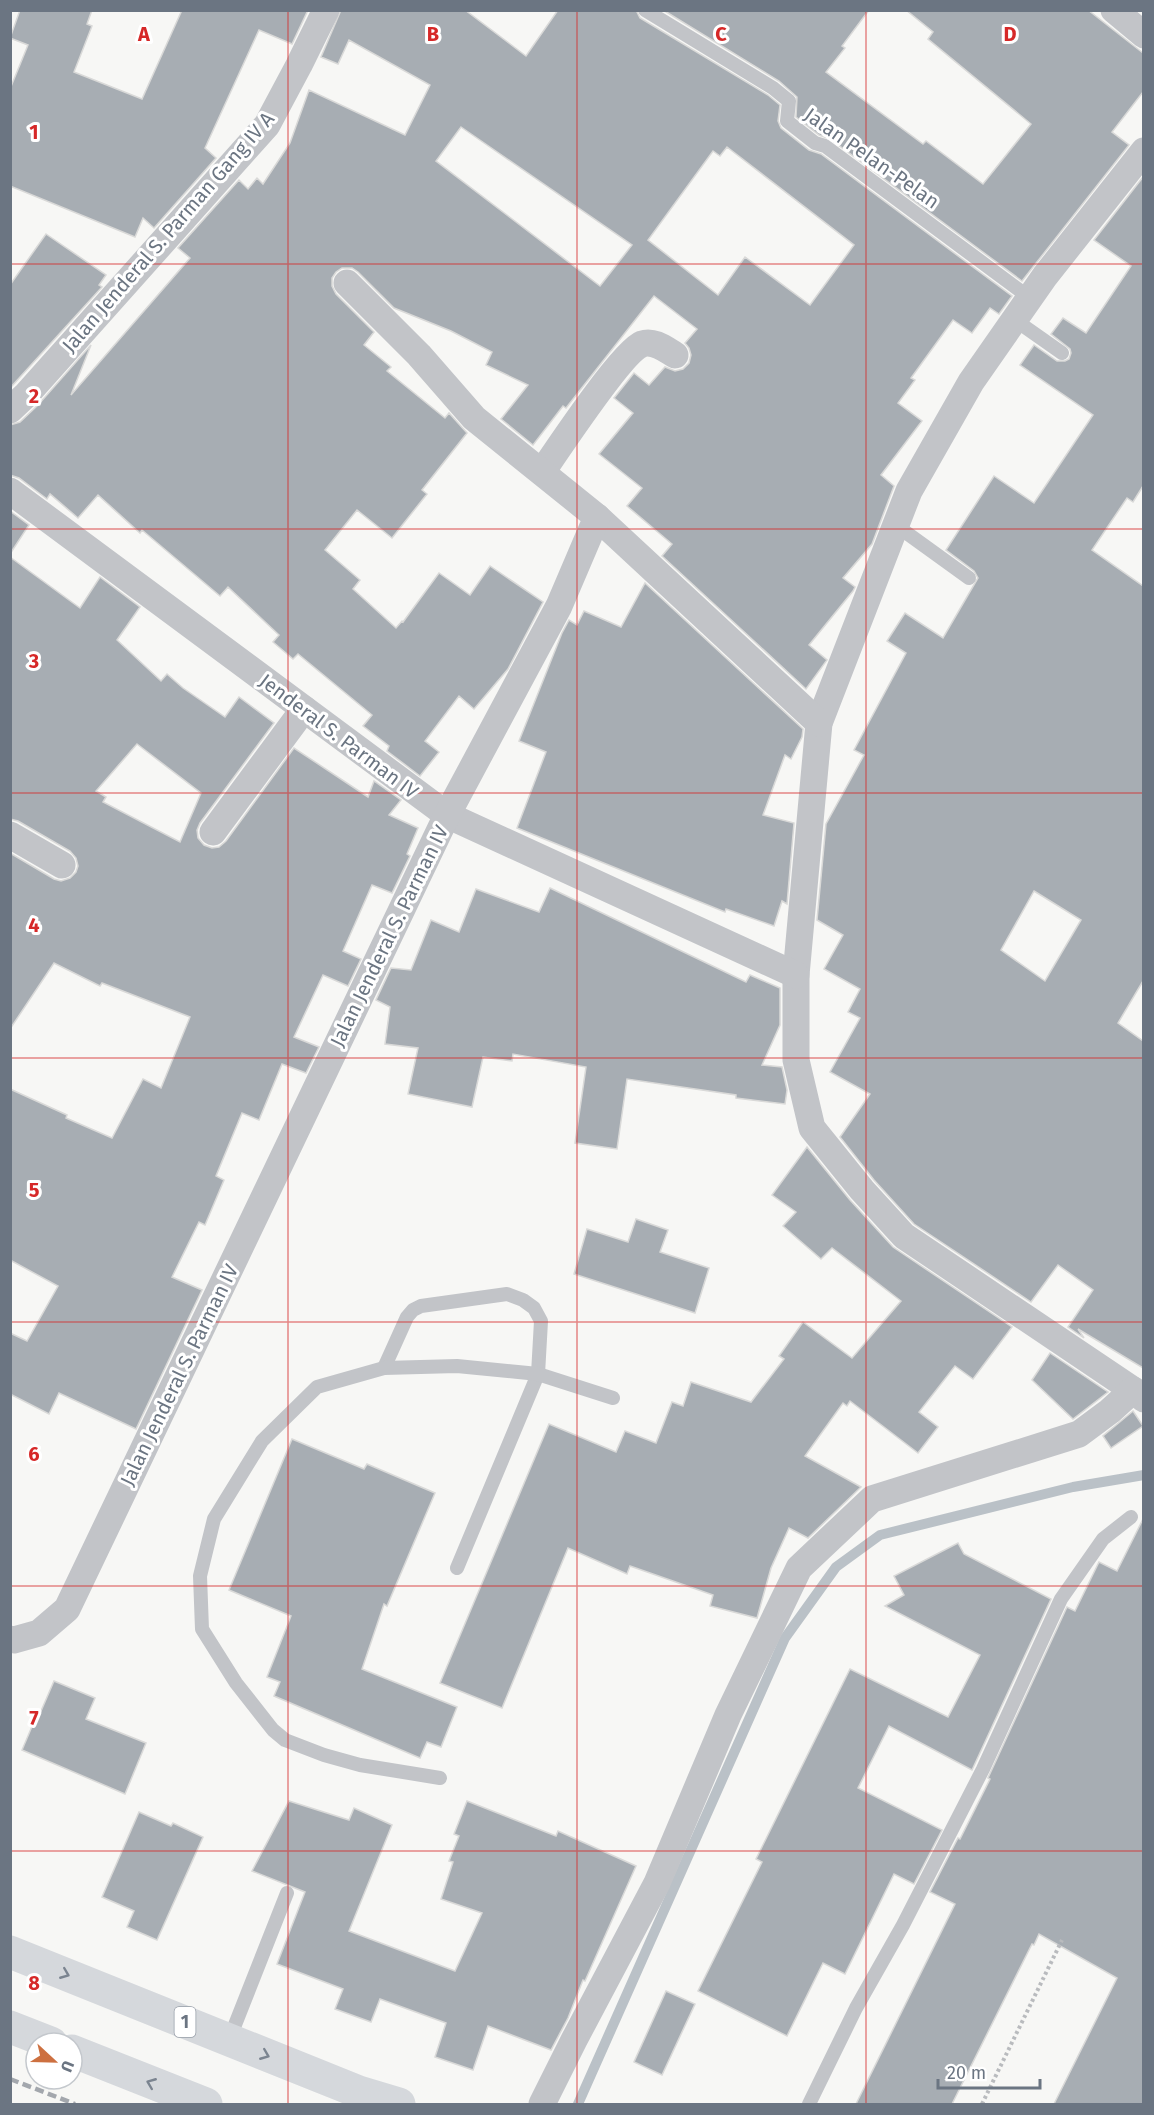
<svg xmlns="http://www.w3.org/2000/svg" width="1154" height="2115" font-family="'Fira Sans',sans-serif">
	<rect width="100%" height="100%" fill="#f7f7f5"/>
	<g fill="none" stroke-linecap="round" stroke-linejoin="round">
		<polyline stroke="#bac1c7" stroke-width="10" points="578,2104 785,1638 836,1567 880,1535 1073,1487 1144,1475"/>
	</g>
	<g fill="#a7adb3" stroke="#d9d9d8" stroke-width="1.5" fill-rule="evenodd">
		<polygon points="20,10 92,10 87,24 92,26 74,72 142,99 182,10 308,10 292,44 259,30 205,148 216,158 154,228 143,218 135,237 10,186 10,89 28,45 10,38"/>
		<path d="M341,10H465L526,56L558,10H636L640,18L768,95L780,105L778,121L781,128L809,150L821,154L1012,296L999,314L990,308L972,333L953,320L911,378L915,380L898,403L922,421L881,475L894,486L872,544L843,578L855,587L853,591L809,645L827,660L806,689L662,556L672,544L627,506L642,488L599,454L633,413L614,398L634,373L649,385L665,367L675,371L683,369L689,363L691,355L689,348L685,343L697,329L654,296L566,408L563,406L533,445L501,419L528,385L486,365L492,352L451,331L394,308L358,272L352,268H342L336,272L332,278V286L336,294L374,332L364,345L391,367L387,371L445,418L449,413L467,433L422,490L427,494L392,538L357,510L325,550L360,580L353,589L396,628L402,621L403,622L439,573L470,595L490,566L543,602L508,669L474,709L459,696L425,741L439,752L420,776L387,751L389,746L363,726L372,715L298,654L293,659L273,642L279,635L228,587L220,596L142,530L140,533L98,495L78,518L50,494L47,499L19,478L10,475V425L20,422L38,405L91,345L71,395L190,258L178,248L239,180L248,189L257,178L263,184L290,143L309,90L405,135L430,85L349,40L338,64L321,57ZM461,127L632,245L600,286L436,161ZM727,147L854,245L810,305L745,257L718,295L648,240L713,151L720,156Z"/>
		<polygon points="663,10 869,10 842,46 845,48 826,72 923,144 926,141 983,184 1031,124 928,39 933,32 906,10 1088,10 1143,53 1143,92 1112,132 1129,145 1022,281 830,139 819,135 796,117 797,97 779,81"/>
		<path d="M1143,177V486L1133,502L1127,498L1092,550L1143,586V981L1118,1023L1143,1041V1368L1078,1329L1084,1338L1068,1327L1093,1290L1058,1265L1031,1302L914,1224L874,1180L840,1137L870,1094L830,1072L860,1018L848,1012L860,989L824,969L843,935L817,920L826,824L864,755L854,750L906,653L887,641L905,613L943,638L978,578L974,571L946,550L994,476L1034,503L1093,415L1020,365L1034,345L1057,361H1065L1069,359L1071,353L1070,349L1051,334L1063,318L1086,333L1131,266L1094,240ZM1034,891L1081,920L1045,981L1001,950Z"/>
		<polygon points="46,234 106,275 99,285 102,287 10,388 10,285"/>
		<polygon points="10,511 29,525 10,554"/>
		<path d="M10,557L80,608L100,577L140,607L117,640L161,681L167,674L183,688L225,717L239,697L274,723L200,823L197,830L198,838L204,845L212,848L219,847L226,841L294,748L368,797L374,781L401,800L389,815L418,828L407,854L410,856L392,893L372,885L343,951L361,959L348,986L323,975L294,1037L319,1047L306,1073L282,1064L259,1120L242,1113L216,1176L224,1180L205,1225L199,1222L172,1277L202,1290L136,1429L59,1393L49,1414L10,1394V1333L27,1341L58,1286L10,1260V1089L67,1115L66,1118L112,1138L143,1079L161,1088L190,1017L102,983L100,986L54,963L10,1029V853L54,879L61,881L70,878L76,872L78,866L76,858L70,851L18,821L10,819ZM137,744L201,793L180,842L103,802L106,797L96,791Z"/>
		<polygon points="645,583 803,729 802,737 791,759 785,755 763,815 794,823 787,904 782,901 774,926 726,909 725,912 517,828 546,752 519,741 562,633 569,620 577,625 584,611 621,627"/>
		<polygon points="550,888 746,982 750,975 780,988 780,1025 762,1065 782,1067 787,1090 785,1104 736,1098 736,1095 627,1079 617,1149 575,1143 586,1067 513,1054 512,1061 483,1057 472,1107 408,1094 418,1048 385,1044 390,1007 376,1000 391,968 411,970 431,920 459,932 476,889 539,912"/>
		<polygon points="807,1147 850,1200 893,1247 1012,1327 973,1379 955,1366 919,1412 938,1427 918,1453 850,1401 847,1406 843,1403 805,1456 861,1487 808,1538 789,1528 771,1568 757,1618 710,1606 713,1595 630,1566 627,1574 568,1548 502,1708 440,1683 549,1424 616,1452 625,1431 656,1443 672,1402 683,1406 691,1382 751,1402 784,1359 779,1356 803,1322 852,1358 901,1301 832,1248 821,1259 783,1226 796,1212 772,1195"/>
		<polygon points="636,1219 668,1230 660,1252 709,1268 695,1313 574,1274 587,1229 628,1242"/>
		<polygon points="1050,1353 1108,1392 1073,1419 1032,1380"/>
		<polygon points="1133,1411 1143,1426 1111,1448 1103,1436"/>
		<polygon points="292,1439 364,1469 367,1464 435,1493 387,1606 384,1604 362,1669 457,1707 441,1747 427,1742 420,1758 274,1696 280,1682 267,1677 291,1616 229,1590"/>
		<polygon points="1143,1519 1143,2104 1054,2104 1117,1978 1039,1934 1034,1945 1032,1944 952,2104 856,2104 955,1904 930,1892 958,1838 960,1839 990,1779 988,1778 1067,1607 1075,1611 1099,1562 1117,1571"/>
		<polygon points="958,1543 964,1554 1051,1599 972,1770 889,1726 858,1788 942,1830 914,1884 894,1874 845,1974 823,1963 787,2036 698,1991 762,1862 756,1859 850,1669 948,1717 980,1655 885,1606 904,1595 894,1576"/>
		<polygon points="54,1681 95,1698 86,1719 146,1743 125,1794 22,1750 36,1717 38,1718"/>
		<polygon points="289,1801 349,1820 354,1808 392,1825 349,1931 455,1971 482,1913 441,1899 453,1862 449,1861 459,1836 454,1834 467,1801 556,1836 558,1831 636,1866 585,1981 583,1980 568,2018 551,2050 488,2026 473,2070 435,2057 446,2023 380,1999 371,2022 335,2009 343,1989 277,1964 305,1892 252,1871"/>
		<polygon points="139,1812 171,1826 173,1823 203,1837 157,1940 127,1927 134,1911 102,1897"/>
		<polygon points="666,1991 695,2004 662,2075 634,2062"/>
	</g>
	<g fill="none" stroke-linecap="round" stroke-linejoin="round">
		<polyline stroke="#b9bbbe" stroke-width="4" stroke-dasharray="3 3" stroke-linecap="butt" points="982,2104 1062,1940"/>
		<g stroke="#c2c4c8" stroke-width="14">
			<polyline points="645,10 773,88 789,101 787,121 815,143 825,146 1030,298"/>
			<polyline points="1015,320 1062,353"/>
			<polyline points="897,526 969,578"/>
			<polyline points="384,1368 407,1317 413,1310 421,1306 507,1294 523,1300 534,1308 541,1321 538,1374 457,1568"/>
			<polyline points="440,1778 360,1765 324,1755 285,1740 273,1730 236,1683 202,1629 200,1576 214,1519 262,1441 317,1387 384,1368 457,1366 538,1374 613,1398"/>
			<polyline points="229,2040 287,1893"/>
			<polyline points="809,2104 856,2008 903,1925 983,1769 1061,1599 1103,1539 1131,1517"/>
		</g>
		<g stroke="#c2c4c8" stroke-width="27">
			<polyline points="1114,10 1144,35"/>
			<polyline points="1144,151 1045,276 971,382 909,491 819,723 796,975 796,1060 812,1128 862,1190 904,1236 1133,1390 1144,1399"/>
			<polyline points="10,410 27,394 267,125 299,65 326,10"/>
			<path d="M542,472C557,450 623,351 642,344C654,340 665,349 675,355"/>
			<polyline points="10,491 447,815 796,975"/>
			<polyline points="597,517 819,723"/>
			<polyline points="213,832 304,709"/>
			<polyline points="10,835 62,865"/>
			<polyline points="10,1639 14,1640 39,1633 67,1609 447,815 559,606 597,517 474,418 419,355 347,283"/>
			<polyline points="542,2104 574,2040 657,1883 728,1715 799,1568 872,1499 1079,1434 1110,1411 1133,1390"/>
		</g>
		<g stroke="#d5d8dc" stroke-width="33">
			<polyline points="10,1952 359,2092 399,2104"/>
			<polyline points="10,2027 51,2043"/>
			<polyline points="72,2051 206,2104"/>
		</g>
		<polyline stroke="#a3a7ad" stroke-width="4.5" stroke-dasharray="9 4.5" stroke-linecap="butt" points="10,2079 75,2104"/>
	</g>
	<defs><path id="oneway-chevron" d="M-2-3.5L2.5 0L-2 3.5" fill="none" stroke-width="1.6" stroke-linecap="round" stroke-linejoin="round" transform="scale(1.5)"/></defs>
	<g stroke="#7b8490">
		<use href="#oneway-chevron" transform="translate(65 1974) rotate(22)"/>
		<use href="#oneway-chevron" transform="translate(265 2055) rotate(22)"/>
		<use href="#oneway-chevron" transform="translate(151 2083) rotate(-158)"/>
	</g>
	<path fill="none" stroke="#d62828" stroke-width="1.5" stroke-opacity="0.55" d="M288,10V2104M577,10V2104M866,10V2104M10,264H1144M10,529H1144M10,793H1144M10,1058H1144M10,1322H1144M10,1586H1144M10,1851H1144"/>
	<g text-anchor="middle" stroke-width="6" stroke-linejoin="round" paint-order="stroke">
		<rect fill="#fff" stroke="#979ea8" stroke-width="1.5" x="174.5" y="2007" width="21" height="30" rx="4.5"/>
		<g font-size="18" font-weight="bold" fill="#6b7582">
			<text x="185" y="2028">1</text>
		</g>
		<g font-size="20" fill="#6b7582" stroke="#fff">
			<text transform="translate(872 158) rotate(35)" y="7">Jalan Pelan-Pelan</text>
			<text transform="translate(168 232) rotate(-49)" y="7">Jalan Jenderal S. Parman Gang IV A</text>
			<text transform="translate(339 736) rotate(37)" y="7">Jenderal S. Parman IV</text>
			<text transform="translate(389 936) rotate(-64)" y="7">Jalan Jenderal S. Parman IV</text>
			<text transform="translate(179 1375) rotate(-64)" y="7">Jalan Jenderal S. Parman IV</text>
		</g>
	</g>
	<g font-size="20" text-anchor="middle" font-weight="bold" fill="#d62828" stroke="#fff" stroke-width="6" stroke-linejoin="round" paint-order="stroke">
		<text x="144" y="41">A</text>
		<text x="433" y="41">B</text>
		<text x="721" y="41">C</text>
		<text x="1010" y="41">D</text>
		<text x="34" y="139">1</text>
		<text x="34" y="403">2</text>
		<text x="34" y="668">3</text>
		<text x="34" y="932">4</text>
		<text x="34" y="1197">5</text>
		<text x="34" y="1461">6</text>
		<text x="34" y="1725">7</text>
		<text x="34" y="1990">8</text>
	</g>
	<rect width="1154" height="2115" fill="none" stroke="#6b7582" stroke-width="24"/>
	<g transform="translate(54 2061) rotate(112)"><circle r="28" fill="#ffffff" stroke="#c4c8cd" stroke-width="1.5"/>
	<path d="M0-4.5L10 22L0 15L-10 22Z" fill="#cd7040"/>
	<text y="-9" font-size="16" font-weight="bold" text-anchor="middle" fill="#6b7582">U</text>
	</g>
	<path d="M938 2079v9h102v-9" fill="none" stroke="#6b7582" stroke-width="3"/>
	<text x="947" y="2079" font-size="18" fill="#6b7582" stroke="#ffffff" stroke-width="4.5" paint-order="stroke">20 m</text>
</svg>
